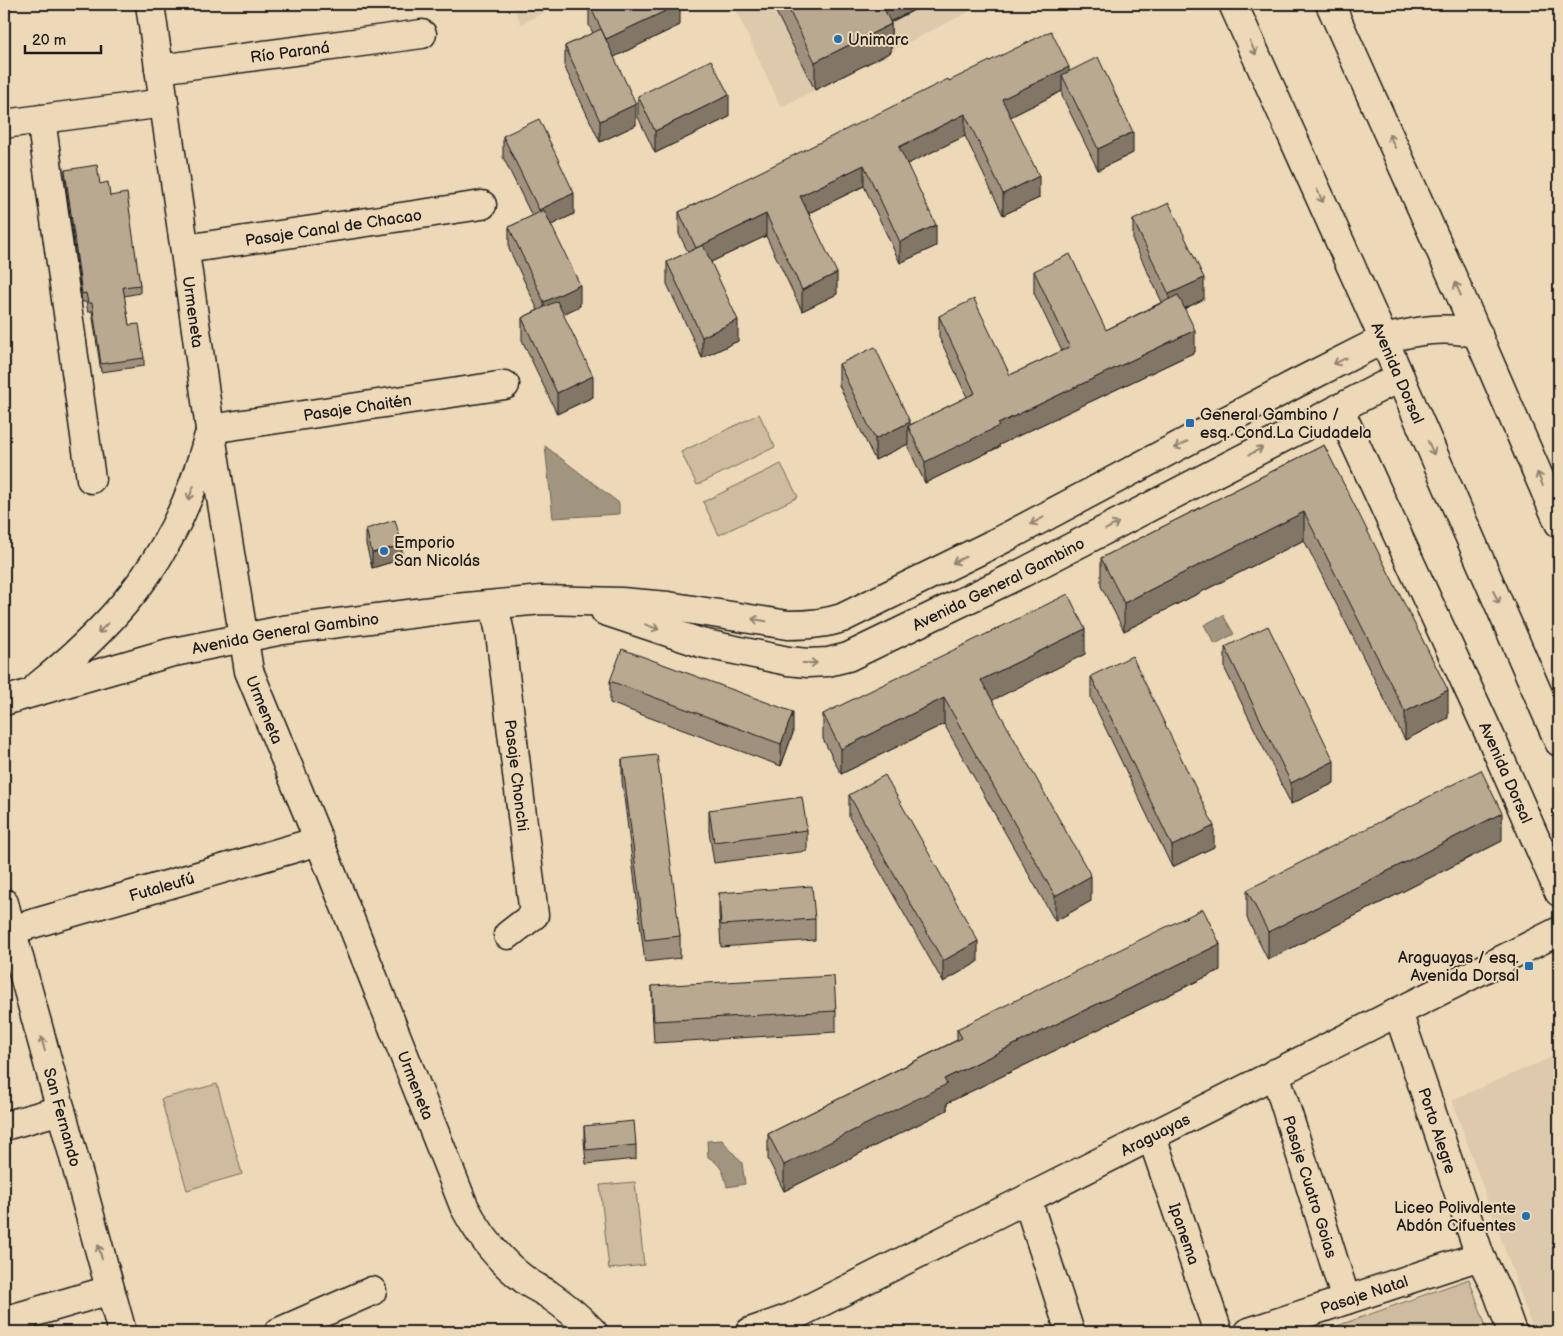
<svg xmlns="http://www.w3.org/2000/svg" width="1563" height="1336" font-family="'Balsamiq Sans',sans-serif">
	<rect width="100%" height="100%" fill="#edd8b7"/>
	<filter id="ink" filterUnits="userSpaceOnUse"><feTurbulence type="fractalNoise" baseFrequency=".02" numOctaves="2"/><feDisplacementMap in="SourceGraphic" scale="10" xChannelSelector="R" yChannelSelector="G"/><feConvolveMatrix kernelMatrix="1 2 1 2 8 2 1 2 1" color-interpolation-filters="sRGB"/></filter>
	<g filter="url(#ink)">
		<g fill="#ddcaac">
			<polygon points="512,4 560,4 521,24"/>
			<polygon points="733,4 984,4 781,107"/>
			<polygon points="1559,1054 1559,1332 1534,1332 1452,1100"/>
		</g>
		<g fill="#cfbca0" stroke="#766c5e">
			<polygon points="759,414 775,447 697,485 681,452"/>
			<polygon points="781,464 798,497 719,535 703,502"/>
			<polygon points="217,1084 242,1174 187,1190 161,1099"/>
			<polygon points="635,1182 644,1265 609,1269 600,1185"/>
			<polygon points="1469,1279 1488,1332 1320,1332"/>
		</g>
		<g fill="#a29580" stroke="#6c6558">
			<polygon points="545,446 619,503 619,514 553,518"/>
			<polygon points="1223,615 1234,634 1215,644 1204,625"/>
			<path d="M722,1140L742,1163L745,1184L727,1187C724,1173 721,1164 708,1157L707,1141Z"/>
		</g>
		<g fill="none" stroke-linecap="round" stroke-linejoin="round">
			<defs>
				<g id="minor">
					<path id="s1" d="M150,4L210,429L249,671L319,841L464,1206C479,1235 498,1260 525,1280C532,1286 541,1289 548,1294C564,1305 580,1318 593,1332"/>
					<path id="s2" d="M159,69L422,34"/>
					<polyline points="41,119 91,479"/>
					<polyline points="4,124 164,103"/>
					<path id="s3" d="M185,249L482,205"/>
					<path id="s4" d="M1339,408L1492,740L1559,892"/>
					<path id="s5" d="M210,429L505,385"/>
					<path id="s6" d="M494,605L500,633L534,915L508,935"/>
					<path id="s7" d="M605,611L701,643L788,661L808,663L828,662L848,657L1022,573L1400,377"/>
					<path d="M38,686C125,616 179,548 208,438"/>
					<path id="s8" d="M4,701L169,653L283,630L456,608L542,600L621,602L668,606L788,625C807,625 824,624 842,618L1003,539L1295,384L1384,339"/>
					<path id="s9" d="M4,903L122,1332"/>
					<path id="s10" d="M4,932L319,841"/>
					<path id="s11" d="M1398,1012L1480,1256L1498,1293L1512,1332"/>
					<path id="s12" d="M1275,1073L1346,1300"/>
					<polyline points="4,1126 61,1110"/>
					<path id="s13" d="M1152,1137L1218,1332"/>
					<polyline points="1027,1199 1070,1332"/>
					<polyline points="4,1321 110,1290"/>
					<polyline points="279,1332 372,1291"/>
					<path id="s14" d="M750,1332L790,1318L1559,931"/>
					<path id="s15" d="M1249,1332L1480,1256"/>
				</g>
				<g id="major">
					<path id="s16" d="M1233,4L1376,322L1559,742"/>
					<polyline points="1330,4 1456,285 1559,523"/>
					<path d="M1384,339C1416,331 1445,325 1478,334"/>
				</g>
			</defs>
			<use href="#minor" stroke="#1c1c1c" stroke-width="31"/>
			<use href="#major" stroke="#1c1c1c" stroke-width="31"/>
			<use href="#minor" stroke="#edd8b7" stroke-width="28"/>
			<use href="#major" stroke="#edd8b7" stroke-width="28"/>
		</g>
		<g fill="#9f917d" stroke="#1c1c1c">
			<polygon points="589,4 680,25 614,57 636,125 600,142 565,68 565,46 593,33 589,25"/>
			<polygon points="772,4 926,4 891,22 891,52 815,90"/>
			<polygon points="1069,72 1133,153 1098,170 1062,96 1062,91 1010,117 1039,198 1003,215 965,136 907,164 936,246 900,263 864,186 809,213 837,294 802,311 766,236 711,262 738,341 702,358 667,284 667,262 688,252 679,234 679,212 949,81"/>
			<polygon points="638,96 729,117 655,153 638,117"/>
			<polygon points="503,136 574,214 551,225 580,306 563,314 593,397 557,414 522,340 522,318 538,310 509,249 509,227 532,216 503,157"/>
			<polygon points="65,170 100,184 110,196 140,285 140,293 124,296 129,325 144,358 144,366 101,372 92,311 88,312 86,302 82,302 65,179"/>
			<polygon points="1133,220 1204,299 1184,309 1195,352 999,445 999,447 925,483 908,447 908,444 875,460 839,385 839,364 910,425 967,397 939,337 939,316 1010,375 1062,351 1034,293 1034,271 1106,330 1162,302 1133,241"/>
			<polygon points="1324,445 1448,718 1405,740 1304,540 1124,631 1101,586 1101,558"/>
			<polygon points="366,529 402,559 372,568 366,544"/>
			<polygon points="1225,647 1334,783 1291,804 1225,669"/>
			<polygon points="1085,654 992,700 1091,901 1055,921 944,724 841,774 823,739 823,714"/>
			<polygon points="1091,676 1214,847 1172,867 1091,698"/>
			<polygon points="610,681 793,733 781,766 610,703"/>
			<polygon points="622,759 680,936 680,958 645,962 622,781"/>
			<polygon points="849,795 978,962 943,982 849,817"/>
			<polygon points="709,810 807,830 807,851 714,863 709,831"/>
			<polygon points="1502,841 1268,960 1247,918 1247,890"/>
			<polygon points="719,893 815,919 815,940 721,947 719,914"/>
			<polygon points="1220,970 947,1103 947,1110 784,1191 768,1159 768,1134 957,1040 957,1029"/>
			<polygon points="652,986 836,1011 836,1032 654,1043 652,1008"/>
			<polygon points="584,1126 636,1145 636,1159 586,1164 584,1140"/>
		</g>
		<g fill="#827666" stroke="#1c1c1c">
			<polygon points="680,4 680,25 606,61 606,39"/>
			<polygon points="879,4 926,4 879,27"/>
			<polygon points="891,24 891,52 815,90 815,62"/>
			<polygon points="1069,67 1069,87 1062,75 1062,91 1002,121 1002,99"/>
			<polygon points="729,95 729,117 655,153 655,131"/>
			<polygon points="636,104 636,125 600,142 600,121"/>
			<polygon points="965,114 965,136 899,168 899,147"/>
			<polygon points="1133,132 1133,153 1098,170 1098,149"/>
			<polygon points="864,165 864,186 800,217 800,196"/>
			<polygon points="1039,176 1039,198 1003,215 1003,194"/>
			<polygon points="574,193 574,214 539,231 539,210"/>
			<polygon points="766,214 766,236 696,269 696,248"/>
			<polygon points="936,225 936,246 900,263 900,242"/>
			<polygon points="837,273 837,294 802,311 802,290"/>
			<polygon points="1204,278 1204,299 1169,316 1169,294"/>
			<polygon points="580,285 580,306 544,323 544,302"/>
			<polygon points="738,320 738,341 702,358 702,337"/>
			<polygon points="1195,330 1195,352 999,445 999,447 925,483 925,462 998,424"/>
			<polygon points="593,376 593,397 557,414 557,393"/>
			<polygon points="910,422 910,431 908,426 908,444 875,460 875,439"/>
			<polygon points="1304,512 1304,540 1124,631 1124,603"/>
			<polygon points="402,545 402,559 372,568 372,553"/>
			<polygon points="1085,629 1085,654 981,706 981,680"/>
			<polygon points="1448,690 1448,718 1405,740 1405,712"/>
			<polygon points="944,698 944,724 841,774 841,749"/>
			<polygon points="793,712 793,733 781,766 781,744"/>
			<polygon points="1334,761 1334,783 1291,804 1291,783"/>
			<polygon points="1502,813 1502,841 1268,960 1268,932"/>
			<polygon points="1214,826 1214,847 1172,867 1172,846"/>
			<polygon points="1091,876 1091,901 1055,921 1055,896"/>
			<polygon points="978,941 978,962 943,982 943,961"/>
			<polygon points="1220,944 1220,970 947,1103 947,1110 784,1191 784,1165 944,1079"/>
		</g>
		<g fill="#b9a991" stroke="#1c1c1c">
			<polygon points="589,4 680,4 606,39"/>
			<polygon points="786,4 882,4 891,24 815,62"/>
			<polygon points="601,29 636,104 600,121 565,46"/>
			<polygon points="1051,31 1069,67 1002,99 1039,176 1003,194 965,114 899,147 936,225 900,242 864,165 800,196 837,273 802,290 766,214 696,248 679,212 948,79 949,81"/>
			<polygon points="1098,57 1133,132 1098,149 1062,75"/>
			<polygon points="711,60 729,95 655,131 638,96"/>
			<polygon points="539,119 574,193 539,210 503,136"/>
			<polygon points="97,165 100,184 108,182 110,196 127,193 140,285 123,287 129,325 139,324 144,358 101,364 92,303 88,303 86,293 82,294 65,170"/>
			<polygon points="1169,203 1204,278 1169,294 1133,220"/>
			<polygon points="544,210 580,285 544,302 509,227"/>
			<polygon points="703,245 738,320 702,337 667,262"/>
			<polygon points="1070,254 1106,330 1178,295 1195,330 998,424 999,426 925,462 908,426 975,393 939,316 974,299 1010,375 1070,347 1034,271"/>
			<polygon points="557,301 593,376 557,393 522,318"/>
			<polygon points="875,347 910,422 875,439 839,364"/>
			<polygon points="1324,445 1448,690 1405,712 1304,512 1124,603 1101,558"/>
			<polygon points="395,520 402,545 372,553 366,529"/>
			<polygon points="1068,594 1085,629 981,680 1091,876 1055,896 944,698 841,749 823,714"/>
			<polygon points="1268,626 1334,761 1291,783 1225,647"/>
			<polygon points="622,649 793,712 781,744 610,681"/>
			<polygon points="1132,656 1214,826 1172,846 1091,676"/>
			<polygon points="657,755 680,936 645,940 622,759"/>
			<polygon points="1481,770 1502,813 1268,932 1247,890"/>
			<polygon points="885,775 978,941 943,961 849,795"/>
			<polygon points="802,797 807,830 714,842 709,810"/>
			<polygon points="812,886 815,919 721,925 719,893"/>
			<polygon points="1203,909 1220,944 944,1079 947,1084 784,1165 768,1134 962,1038 957,1029"/>
			<polygon points="834,976 836,1011 654,1021 652,986"/>
			<polygon points="634,1121 636,1145 586,1150 584,1126"/>
		</g>
		<defs><path id="oneway-shaft" d="M-6 0H5M1.5-3L5.5 0L1.5 3" fill="none" stroke-width="1.6" stroke-linecap="round" stroke-linejoin="round" transform="scale(1.25)"/></defs>
		<g stroke="#8f8371">
			<use href="#oneway-shaft" transform="translate(1253 48) rotate(66)"/>
			<use href="#oneway-shaft" transform="translate(1392 141) rotate(-114)"/>
			<use href="#oneway-shaft" transform="translate(1320 196) rotate(66)"/>
			<use href="#oneway-shaft" transform="translate(1458 289) rotate(-114)"/>
			<use href="#oneway-shaft" transform="translate(1340 361) rotate(153)"/>
			<use href="#oneway-shaft" transform="translate(1181 445) rotate(152)"/>
			<use href="#oneway-shaft" transform="translate(1431 448) rotate(66)"/>
			<use href="#oneway-shaft" transform="translate(1256 451) rotate(-28)"/>
			<use href="#oneway-shaft" transform="translate(1540 479) rotate(-113)"/>
			<use href="#oneway-shaft" transform="translate(191 493) rotate(111)"/>
			<use href="#oneway-shaft" transform="translate(1037 521) rotate(152)"/>
			<use href="#oneway-shaft" transform="translate(1112 526) rotate(-28)"/>
			<use href="#oneway-shaft" transform="translate(959 560) rotate(154)"/>
			<use href="#oneway-shaft" transform="translate(1496 597) rotate(66)"/>
			<use href="#oneway-shaft" transform="translate(759 620) rotate(-171)"/>
			<use href="#oneway-shaft" transform="translate(652 627) rotate(20)"/>
			<use href="#oneway-shaft" transform="translate(103 628) rotate(134)"/>
			<use href="#oneway-shaft" transform="translate(810 663)"/>
			<use href="#oneway-shaft" transform="translate(43 1044) rotate(-105)"/>
			<use href="#oneway-shaft" transform="translate(100 1252) rotate(-105)"/>
		</g>
	</g>
	<g fill="#1f6fb2" stroke="#edd8b7" stroke-width="2">
		<circle cx="838" cy="39" r="5"/>
		<rect x="1185" y="418" width="10" height="10" rx="2.5"/>
		<circle cx="384" cy="551" r="5"/>
		<rect x="1524" y="961" width="10" height="10" rx="2.5"/>
		<circle cx="1526" cy="1216" r="5"/>
	</g>
	<g text-anchor="middle" stroke-width="4" stroke-linejoin="round" paint-order="stroke">
		<g font-size="16" fill="#1c1c1c" stroke="#edd8b7" text-anchor="start">
			<text x="848" y="45">Unimarc</text>
			<text x="1200" y="420">General Gambino /<tspan x="1200" dy="18">esq. Cond.La Ciudadela</tspan></text>
			<text x="394" y="548">Emporio<tspan x="394" dy="18">San Nicolás</tspan></text>
			<text x="1519" y="963" text-anchor="end">Araguayas / esq.<tspan x="1519" dy="18">Avenida Dorsal</tspan></text>
			<text x="1516" y="1213" text-anchor="end">Liceo Polivalente<tspan x="1516" dy="18">Abdón Cifuentes</tspan></text>
		</g>
		<g font-size="16" fill="#1c1c1c" stroke="#edd8b7">
			<text dy="6" stroke="none"><textPath href="#s2" startOffset="132">Río Paraná</textPath></text>
			<text dy="6" stroke="none"><textPath href="#s3" startOffset="150">Pasaje Canal de Chacao</textPath></text>
			<text dy="6" stroke="none"><textPath href="#s1" startOffset="311">Urmeneta</textPath></text>
			<text dy="6" stroke="none"><textPath href="#s16" startOffset="404">Avenida Dorsal</textPath></text>
			<text dy="6" stroke="none"><textPath href="#s5" startOffset="149">Pasaje Chaitén</textPath></text>
			<text dy="6" stroke="none"><textPath href="#s7" startOffset="418">Avenida General Gambino</textPath></text>
			<text dy="6" stroke="none"><textPath href="#s8" startOffset="290">Avenida General Gambino</textPath></text>
			<text dy="6" stroke="none"><textPath href="#s1" startOffset="716">Urmeneta</textPath></text>
			<text dy="6" stroke="none"><textPath href="#s4" startOffset="401">Avenida Dorsal</textPath></text>
			<text dy="6" stroke="none"><textPath href="#s6" startOffset="172">Pasaje Chonchi</textPath></text>
			<text dy="6" stroke="none"><textPath href="#s10" startOffset="164">Futaleufú</textPath></text>
			<text dy="6" stroke="none"><textPath href="#s1" startOffset="1121">Urmeneta</textPath></text>
			<text dy="6" stroke="none"><textPath href="#s9" startOffset="222">San Fernando</textPath></text>
			<text dy="6" stroke="none"><textPath href="#s11" startOffset="125">Porto Alegre</textPath></text>
			<text dy="6" stroke="none"><textPath href="#s14" startOffset="451">Araguayas</textPath></text>
			<text dy="6" stroke="none"><textPath href="#s12" startOffset="119">Pasaje Cuatro Goias</textPath></text>
			<text dy="6" stroke="none"><textPath href="#s13" startOffset="102">Ipanema</textPath></text>
			<text dy="6" stroke="none"><textPath href="#s15" startOffset="121">Pasaje Natal</textPath></text>
		</g>
	</g>
	<rect width="1563" height="1336" fill="none" stroke="#edd8b7" stroke-width="20"/>
	<rect x="10" y="10" width="1543" height="1316" fill="none" stroke="#1c1c1c" stroke-width="2" filter="url(#ink)"/>
	<path d="M25 45v8h76v-8" fill="none" stroke="#1c1c1c" stroke-width="2.5"/>
	<text x="32" y="45" font-size="15" fill="#1c1c1c" stroke="#edd8b7" stroke-width="4" paint-order="stroke">20 m</text>
</svg>
